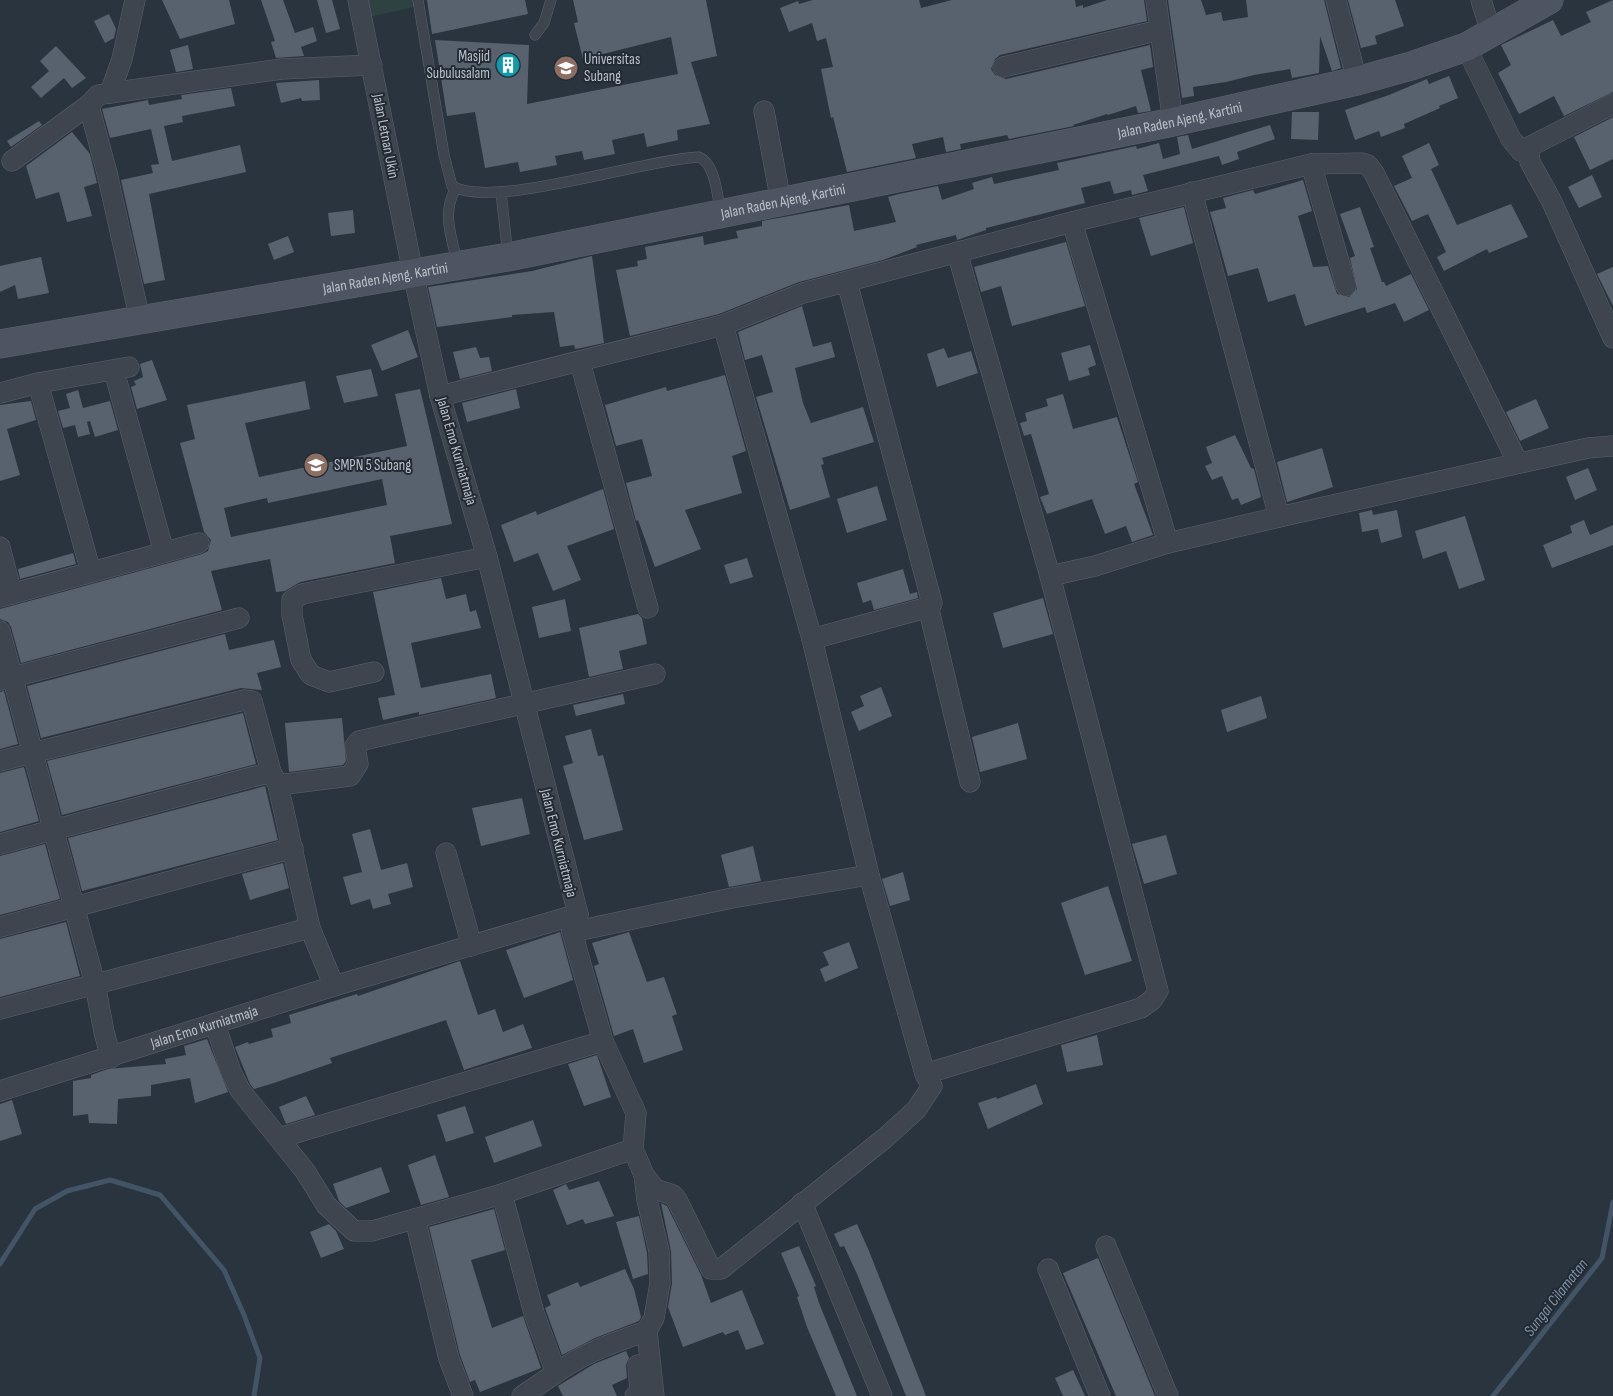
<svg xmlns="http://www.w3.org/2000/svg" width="1613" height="1396" font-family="'Sofia Sans Condensed',sans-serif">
	<rect width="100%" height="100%" fill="#2a343f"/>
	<polygon fill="#2f4242" points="364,0 413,0 414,7 368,17"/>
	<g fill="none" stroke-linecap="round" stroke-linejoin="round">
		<g stroke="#445467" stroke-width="5">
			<polyline points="0,1264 35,1209 67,1191 110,1180 160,1195 224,1270 244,1315 260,1358 254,1396"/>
			<polyline points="1493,1396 1602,1258 1613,1202"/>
		</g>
	</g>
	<g fill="#58626e" fill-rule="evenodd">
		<polygon points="162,0 229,0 235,24 180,39"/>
		<polygon points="261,0 283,0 295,33 313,27 317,41 301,47 304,56 276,58 271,42 275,41"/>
		<polygon points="317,0 332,0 340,29 326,33"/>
		<polygon points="427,0 525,0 528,14 432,34"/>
		<polygon points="573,0 706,0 717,56 691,62 710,124 677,130 678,140 647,147 644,133 612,140 615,154 584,160 582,151 555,156 557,165 520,172 518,162 485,168 475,112 447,116 435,40 529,45 527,104 678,74 671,37 583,59 574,23 578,22"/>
		<polygon points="813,0 919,0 921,8 952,0 1075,0 1076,7 1083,5 1083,8 1107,0 1144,0 1147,21 1000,55 995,59 991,69 995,75 1006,79 1150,45 1153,67 1141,70 1151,111 1138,113 1136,106 1108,115 1107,114 1073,125 1074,126 1009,139 1007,135 960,144 961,149 946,152 943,137 912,144 916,158 847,172 833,117 831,118 821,69 833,67 826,38 817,41 812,23 789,32 780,8 798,1 799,4"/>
		<polygon points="1168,0 1201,0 1206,15 1221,12 1223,21 1248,17 1246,0 1324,0 1341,68 1332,71 1320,36 1319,73 1292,78 1290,69 1254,75 1226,82 1193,87 1194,96 1182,98"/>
		<polygon points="1348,0 1395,0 1404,26 1375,36 1377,44 1361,48"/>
		<polygon points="1613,0 1613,92 1564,116 1554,96 1519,114 1498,73 1511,65 1501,45 1553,20 1561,36 1591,22 1586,12"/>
		<polygon points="109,14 116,29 114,38 105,43 94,21"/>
		<polygon points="188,45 193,69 176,72 170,50"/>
		<polygon points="56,46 86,78 72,88 64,78 41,98 31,87 49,71 40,61"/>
		<polygon points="1449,76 1458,98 1439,106 1440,108 1404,124 1405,128 1381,137 1379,131 1355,140 1345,110 1389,95 1427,79 1429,84"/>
		<polygon points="319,80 320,100 302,101 301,98 281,103 276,83"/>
		<polygon points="231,88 235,106 182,116 183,122 164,126 172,161 240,145 246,172 149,194 165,280 144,284 121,180 153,173 151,165 159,164 151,129 110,138 102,109 148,100 149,105 182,99 181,95"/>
		<polygon points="1292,112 1319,112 1318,140 1291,139"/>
		<polygon points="1613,117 1613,159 1590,170 1574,137"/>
		<polygon points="39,121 42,125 11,147 7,141"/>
		<polygon points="1270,125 1275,139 1237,152 1239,159 1222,165 1219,156 1143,175 1148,191 1132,195 1131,190 1114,194 1110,181 1081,188 1085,203 986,228 986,230 957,240 956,235 916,245 917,247 883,260 799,282 719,314 630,336 616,270 638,266 637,261 647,259 645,247 703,236 704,245 738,238 736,231 762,226 762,221 849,205 854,231 896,222 888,197 899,194 938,186 942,200 974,189 972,183 992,177 994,184 1059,170 1057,163 1136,146 1137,149 1159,143 1163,159 1180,154 1177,137 1188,135 1192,149"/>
		<polygon points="72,132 90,154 97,183 84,187 92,216 67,222 59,192 36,199 26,166"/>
		<polygon points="1429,143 1439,165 1431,169 1457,225 1511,204 1528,237 1489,253 1487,249 1444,271 1437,257 1446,252 1428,214 1412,221 1394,186 1412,178 1402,156"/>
		<polygon points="1592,175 1602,197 1579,208 1568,187"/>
		<polygon points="1303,180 1312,211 1298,216 1313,267 1328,266 1337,294 1349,297 1357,289 1350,258 1355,256 1340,214 1360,207 1374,247 1370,248 1382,282 1384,282 1386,286 1411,274 1429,310 1404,322 1395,303 1367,313 1365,307 1305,326 1295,294 1268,302 1258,268 1228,276 1210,212 1226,208 1223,198 1253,190 1255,194"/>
		<polygon points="1184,207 1193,243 1151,256 1139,218"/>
		<polygon points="353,210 355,233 331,236 328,213"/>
		<polygon points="288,236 294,252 274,260 268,244"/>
		<polygon points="1066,242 1085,306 1012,326 1001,286 981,292 974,267"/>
		<polygon points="592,256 604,343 581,348 575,349 574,345 560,347 554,312 512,315 512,317 437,327 428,287 532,271"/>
		<polygon points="41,257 49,293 18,299 15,285 0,292 0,266"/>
		<polygon points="1613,267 1613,306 1597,274"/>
		<polygon points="802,306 813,347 831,342 835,357 795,368 803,403 811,423 863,407 874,442 822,458 824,464 821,465 830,497 790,510 756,397 773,392 762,355 745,360 738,332"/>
		<polygon points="408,330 418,357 382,371 371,345"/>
		<polygon points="1090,345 1096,365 1088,368 1090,375 1069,381 1061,353"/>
		<polygon points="476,347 480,358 489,357 492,371 460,379 453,352"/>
		<polygon points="944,348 948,358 971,351 978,373 937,387 927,354"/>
		<polygon points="152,360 167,400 137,409 131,387 136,385 134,381 143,377 140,364"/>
		<polygon points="371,369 378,396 344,403 336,376"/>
		<polygon points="725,375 746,451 732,456 742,493 685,510 701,549 655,567 638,520 636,521 626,483 652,476 642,439 616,446 605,405 666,387 667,391"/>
		<path d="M305,381L310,409L245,423L259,477L407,446L395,394L420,389L452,524L390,536L395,563L300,582L285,591L276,592L270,559L211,571L222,610L21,663L11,627L8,622L0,619V609L202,554L208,551L211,540L204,532L180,443L195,439L187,405ZM382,479L387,505L231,537L224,508L267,498L268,503Z"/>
		<polygon points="516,389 520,408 467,422 462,403"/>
		<polygon points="78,390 83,408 110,401 118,430 95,437 90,421 87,422 90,434 78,437 75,425 63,428 58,411 70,408 66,394"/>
		<polygon points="1063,394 1073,429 1117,417 1138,482 1134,484 1153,535 1132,542 1126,526 1105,534 1092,499 1047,514 1040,497 1049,494 1031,434 1024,436 1020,423 1027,421 1025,413 1048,406 1046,399"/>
		<polygon points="1536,399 1549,428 1520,441 1506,412"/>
		<polygon points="31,401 36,420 7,429 20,475 0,481 0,405"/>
		<polygon points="1235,435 1251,468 1254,469 1261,497 1241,505 1238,498 1232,500 1222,476 1212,480 1205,466 1212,463 1206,447"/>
		<polygon points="1322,448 1333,487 1287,502 1277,462"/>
		<polygon points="1588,468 1597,490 1575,500 1566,477"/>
		<polygon points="877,486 887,520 847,533 837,499"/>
		<polygon points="603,489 614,529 567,546 581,580 553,591 538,553 514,562 501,525 536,511 537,515"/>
		<polygon points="1372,510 1373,515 1397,510 1402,537 1381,543 1378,529 1362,532 1359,513"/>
		<polygon points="1465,516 1485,580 1459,589 1446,551 1423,559 1415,531"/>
		<polygon points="1584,520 1590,535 1613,525 1613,545 1552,568 1543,545 1572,533 1570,526"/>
		<polygon points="73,553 76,564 20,579 18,569"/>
		<polygon points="747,558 753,577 730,584 724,565"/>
		<polygon points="903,569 910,594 917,592 918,598 874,610 871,600 863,603 857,583"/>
		<polygon points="441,578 446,599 466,594 470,612 476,610 481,628 411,643 421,688 491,674 496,698 419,715 419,712 383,720 378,698 395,695 373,592"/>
		<polygon points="1043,598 1053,634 1003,648 993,613"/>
		<polygon points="565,599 571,631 539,638 532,607"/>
		<polygon points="638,614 642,618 647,644 619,651 623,669 589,677 579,628"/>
		<polygon points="225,634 229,650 274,640 281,667 257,673 262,690 241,688 41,738 27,686"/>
		<polygon points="881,687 892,716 859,731 851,712 864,706 860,696"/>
		<polygon points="4,691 18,744 0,749 0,692"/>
		<polygon points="623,694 625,704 576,716 573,705"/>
		<polygon points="1261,696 1267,718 1227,732 1221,710"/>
		<polygon points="243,713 256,764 62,815 47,761"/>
		<polygon points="342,718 346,761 343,765 289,772 285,723"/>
		<polygon points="1018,723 1027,759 980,772 972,737"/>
		<polygon points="591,729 598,756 603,755 623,830 584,840 563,766 573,763 565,736"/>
		<polygon points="24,767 39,821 0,832 0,773"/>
		<polygon points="265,786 278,840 82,891 68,838"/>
		<polygon points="522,798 530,834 481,846 472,808"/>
		<polygon points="370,829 381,870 407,863 413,887 388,894 391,904 373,909 370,899 351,905 343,877 362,872 352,834"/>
		<polygon points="1166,835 1177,874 1144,884 1132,844"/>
		<polygon points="45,844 60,899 0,915 0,856"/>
		<polygon points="753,846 761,881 729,887 721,855"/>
		<polygon points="283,863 289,888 250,900 242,874"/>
		<polygon points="903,872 910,900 890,906 882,879"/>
		<polygon points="1108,886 1132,961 1085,975 1061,903"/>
		<polygon points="66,922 80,976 0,997 0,939"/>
		<polygon points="560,932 573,980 524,998 506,950"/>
		<polygon points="629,932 647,982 664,977 677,1014 672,1016 683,1050 644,1063 633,1029 614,1036 594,966 599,964 592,943"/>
		<polygon points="849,942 858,968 825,982 820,969 829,965 823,952"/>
		<polygon points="460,961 478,1015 495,1009 503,1032 523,1024 532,1048 464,1070 446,1020 330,1058 332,1063 274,1083 254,1089 250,1084 235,1047 248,1042 249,1044 273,1037 271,1029 291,1023 289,1015 357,994 358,996"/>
		<polygon points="1097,1035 1103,1065 1067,1072 1061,1045"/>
		<polygon points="207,1039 228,1092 195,1103 190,1078 151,1085 151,1096 118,1099 117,1124 89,1123 88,1114 73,1116 73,1081 91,1078 91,1075 108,1069 166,1064 165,1059 186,1055 184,1046"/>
		<polygon points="597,1055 611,1097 584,1106 568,1064"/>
		<polygon points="1036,1084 1043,1104 988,1129 978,1103 996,1097 997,1099"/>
		<polygon points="306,1096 315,1115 286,1124 279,1107"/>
		<polygon points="12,1100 22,1134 0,1141 0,1104"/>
		<polygon points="465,1106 474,1133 446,1142 437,1115"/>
		<polygon points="533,1120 542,1146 494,1163 485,1137"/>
		<polygon points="435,1155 449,1197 421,1205 408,1165"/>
		<polygon points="381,1167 390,1192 346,1208 339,1201 333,1184"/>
		<polygon points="599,1181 614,1216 585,1224 583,1219 567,1225 553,1190 566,1184 569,1190"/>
		<polygon points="661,1203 667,1206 701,1275 711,1303 742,1290 764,1344 746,1350 738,1330 725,1335 723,1332 683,1347 668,1307 672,1283 671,1251"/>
		<polygon points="494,1209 505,1250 471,1260 492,1328 523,1316 541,1368 480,1392 475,1380 470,1382 460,1355 429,1227"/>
		<polygon points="639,1216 647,1253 648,1274 633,1279 616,1222"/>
		<polygon points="329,1224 336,1231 344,1249 321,1258 310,1232"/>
		<polygon points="857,1224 869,1251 926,1396 906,1396 857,1274 844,1246 840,1247 834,1234"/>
		<polygon points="799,1246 816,1286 814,1287 819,1303 857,1396 836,1396 807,1327 797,1297 799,1296 781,1253"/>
		<polygon points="1098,1258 1155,1396 1116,1396 1063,1273"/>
		<polygon points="625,1269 634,1289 641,1317 639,1321 595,1338 562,1355 545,1308 551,1305 547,1295 578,1282 580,1287"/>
		<polygon points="626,1351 629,1358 626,1365 627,1378 612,1385 617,1396 563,1396 558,1386 594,1364"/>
		<polygon points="1073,1370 1080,1385 1085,1396 1063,1396 1055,1378"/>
	</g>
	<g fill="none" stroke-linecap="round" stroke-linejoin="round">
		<defs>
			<g id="service">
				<path d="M418,0L444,155L452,186C493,210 645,159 699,157C716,164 717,197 721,213"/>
				<polyline points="535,35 544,23 551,0"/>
				<path d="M456,188C441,213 452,239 458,265"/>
				<polyline points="501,192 508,256"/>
			</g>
			<g id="minor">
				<polyline points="135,0 122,59 110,93 98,95 90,104 90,110 107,173 140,320"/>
				<polyline points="1156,0 1173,122"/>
				<polyline points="1336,0 1357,81"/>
				<polyline points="1481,0 1491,32"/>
				<polyline points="1466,47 1511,139 1521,151 1613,104"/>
				<polyline points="1003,67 1160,30"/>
				<polyline points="110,93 282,69 372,65"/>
				<polyline points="764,111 781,202"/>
				<polyline points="1521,151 1529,152 1530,162 1552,202 1613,338"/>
				<polyline points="12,161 90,104"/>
				<polyline points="1311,164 1346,286"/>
				<polyline points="1072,222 1168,543"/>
				<polyline points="580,362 648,608"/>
				<polyline points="114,371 164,552"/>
				<polyline points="38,383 91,572"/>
				<polyline points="0,393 38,383 129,367"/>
				<polyline points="440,396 723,325 803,293 1072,222 1311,164 1362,163 1368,165 1374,173 1518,463"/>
				<polyline points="1279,517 1588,448 1613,446"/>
				<polyline points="0,547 12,594"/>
				<polyline points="1050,576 1095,566 1168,543 1279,517 1192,192"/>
				<polyline points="0,597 199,543"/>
				<polyline points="929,610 970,782"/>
				<polyline points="0,631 95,984 104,1032 111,1058"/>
				<polyline points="812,639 929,607 929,610 932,603 847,282"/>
				<polyline points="374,672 329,682 311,675 301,660 292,615 292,600 302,594 487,557"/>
				<polyline points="1,680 239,618"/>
				<polyline points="0,761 244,700 252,701 271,772 278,785 310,928 334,986"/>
				<polyline points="278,785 350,776 358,764 355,746 359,741 655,674"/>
				<polyline points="0,844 271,772"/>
				<polyline points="446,853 472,946"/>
				<polyline points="578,914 572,932 580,961 603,1041 636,1113 633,1149 644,1175 655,1189 673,1195 677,1200 711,1269 721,1269 885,1138 916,1110 932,1086 925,1074 869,875 812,639 723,325"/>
				<polyline points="0,927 293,848"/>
				<polyline points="572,932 732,898 869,875"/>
				<polyline points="0,1009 310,928"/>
				<polyline points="215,1024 231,1072 240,1090 305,1171 326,1205 354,1231 372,1231 502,1194 633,1149"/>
				<polyline points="925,1074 1141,1008 1152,1000 1158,991 1050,576 957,252"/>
				<path id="s1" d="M0,1091L334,986L578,914L487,557L440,396L413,273L358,0"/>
				<polyline points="279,1138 603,1041"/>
				<polyline points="644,1175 647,1200 659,1251 660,1283 654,1318 647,1331 654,1396"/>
				<polyline points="502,1194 534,1313 556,1373 522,1396"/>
				<polyline points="802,1203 882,1396"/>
				<polyline points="415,1219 449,1359 463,1396"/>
				<polyline points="1106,1246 1168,1396"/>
				<polyline points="1048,1269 1100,1396"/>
				<path d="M556,1373C584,1353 614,1342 647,1331"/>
				<polyline points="635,1396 640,1391 638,1365"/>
			</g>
			<g id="secondary">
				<path id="s2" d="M0,344L508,257L1173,122L1357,81L1411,66L1466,47L1549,0"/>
			</g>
		</defs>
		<use href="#service" stroke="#5b636c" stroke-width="11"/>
		<use href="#minor" stroke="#5b636c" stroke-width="21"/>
		<use href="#secondary" stroke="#5b636c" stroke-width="29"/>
		<use href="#service" stroke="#3e454f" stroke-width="10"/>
		<use href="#minor" stroke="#3e454f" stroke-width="20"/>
		<use href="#secondary" stroke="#4c5561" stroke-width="28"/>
	</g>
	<defs>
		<symbol id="building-disc" viewBox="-11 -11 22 22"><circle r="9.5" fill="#0f9aa8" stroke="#222a34"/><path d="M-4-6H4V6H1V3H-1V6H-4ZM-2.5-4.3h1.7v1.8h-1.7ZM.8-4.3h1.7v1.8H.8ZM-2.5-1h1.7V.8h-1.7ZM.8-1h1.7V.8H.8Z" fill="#fff"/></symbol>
		<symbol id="university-disc" viewBox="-11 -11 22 22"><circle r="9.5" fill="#8d6e63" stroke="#222a34"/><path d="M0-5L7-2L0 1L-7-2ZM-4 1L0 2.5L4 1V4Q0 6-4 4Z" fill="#fff"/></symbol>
		<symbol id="school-disc" viewBox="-11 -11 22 22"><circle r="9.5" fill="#8d6e63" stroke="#222a34"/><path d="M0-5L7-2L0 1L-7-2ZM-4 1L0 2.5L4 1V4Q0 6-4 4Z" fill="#fff"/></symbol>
	</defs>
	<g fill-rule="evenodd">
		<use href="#building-disc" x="494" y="51" width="28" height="28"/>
		<use href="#university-disc" x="552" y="54" width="28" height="28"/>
		<use href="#school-disc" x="302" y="451" width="28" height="28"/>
	</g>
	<g text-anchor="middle" stroke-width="4" stroke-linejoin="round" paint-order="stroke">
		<g font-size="15" fill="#bac1c9" stroke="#222a34" text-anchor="start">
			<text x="490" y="61" text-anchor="end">Masjid<tspan x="490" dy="17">Subulusalam</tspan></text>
			<text x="584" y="64">Universitas<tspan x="584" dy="17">Subang</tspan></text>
			<text x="334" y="470">SMPN 5 Subang</text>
		</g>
		<g font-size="15" fill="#bac1c9" stroke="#222a34">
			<text dy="5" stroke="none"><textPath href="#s2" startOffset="1201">Jalan Raden Ajeng. Kartini</textPath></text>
			<text transform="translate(386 136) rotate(79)" y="5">Jalan Letnan Ukin</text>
			<text dy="5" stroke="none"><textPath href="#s2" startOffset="796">Jalan Raden Ajeng. Kartini</textPath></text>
			<text dy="5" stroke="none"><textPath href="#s2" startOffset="391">Jalan Raden Ajeng. Kartini</textPath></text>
			<text transform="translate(457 451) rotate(74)" y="5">Jalan Emo Kurniatmaja</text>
			<text transform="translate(559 843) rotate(76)" y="5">Jalan Emo Kurniatmaja</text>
			<text dy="5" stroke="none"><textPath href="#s1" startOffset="214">Jalan Emo Kurniatmaja</textPath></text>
		</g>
		<g font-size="16" font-style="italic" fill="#7f92a8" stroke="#222a34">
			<text transform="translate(1555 1297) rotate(-52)" y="6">Sungai Cilamatan</text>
		</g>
	</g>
</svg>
